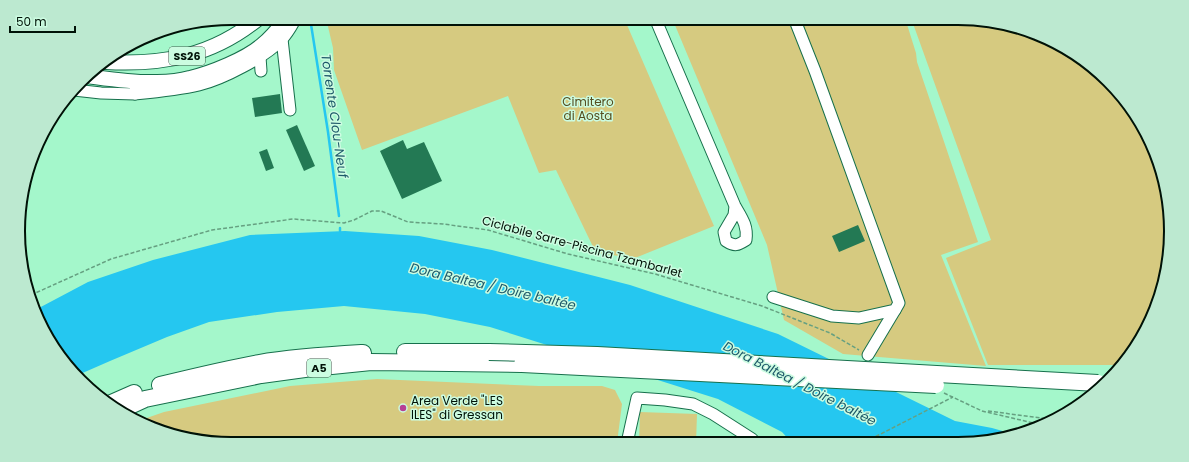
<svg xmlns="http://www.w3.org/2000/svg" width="1189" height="462" font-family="Poppins,sans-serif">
	<rect width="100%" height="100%" fill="#a4f7cb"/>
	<g fill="#d6ca80">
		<polygon points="326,18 624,18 714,226 635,258 596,253 556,170 539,173 508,96 362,150 334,70 333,48"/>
		<polygon points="672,18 905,18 916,53 917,62 978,242 941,255 986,366 843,354 784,320 767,245"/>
		<polygon points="911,18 958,18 1013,25 1088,62 1143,125 1169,203 1164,286 1142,338 1120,365 988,365 946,258 991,240"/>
		<polygon points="377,379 539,386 602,386 615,390 622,404 617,443 231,444 176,437 141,420 164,412 290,386"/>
		<polygon points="640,412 697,414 696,443 639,443"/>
	</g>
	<polygon fill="#25c7f0" points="345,231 419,236 492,250 630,285 778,334 955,421 992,428 1013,434 986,442 792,443 782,432 718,399 490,327 425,314 344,306 277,312 209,322 167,337 110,361 78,375 54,349 37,309 88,282 153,260 250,235"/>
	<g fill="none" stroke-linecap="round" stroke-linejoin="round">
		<g stroke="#25c7f0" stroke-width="2.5">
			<polyline points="310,18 328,132 339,216"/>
			<polyline points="340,228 340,231"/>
		</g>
	</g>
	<g fill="#237954">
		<polygon points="280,94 282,113 255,117 252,98"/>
		<polygon points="297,125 315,166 304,171 286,130"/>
		<polygon points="403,140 407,149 424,142 442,181 402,199 380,151"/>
		<polygon points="267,149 274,168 266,171 259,152"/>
		<polygon points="858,225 865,241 839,252 832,236"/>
	</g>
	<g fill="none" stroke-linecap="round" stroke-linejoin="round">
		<defs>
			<g id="minor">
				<path d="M655,18L735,206C742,218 748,226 746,240C738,245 735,247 726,241L724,232L734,215L735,206"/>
				<polyline points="282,39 290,110"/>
				<polyline points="260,57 261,71"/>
				<path d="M136,81L135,94C156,92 178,90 199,85C223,79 266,57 282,39C288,33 292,25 296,18"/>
				<polyline points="74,90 101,93 135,94"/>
				<polyline points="773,297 832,316 859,318 895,310 899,303 815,71 794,18"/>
				<polyline points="868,355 895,310"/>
				<polyline points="627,443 637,398 665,400 693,404 713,414 752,439 756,443"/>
			</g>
			<g id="major">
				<path d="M106,62C164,65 213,56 259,18"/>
				<path d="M86,76C109,79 133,83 157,82C167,82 180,81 190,78C211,73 246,59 262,45C272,37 279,28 287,18"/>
			</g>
			<g id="highway">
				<polyline points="405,352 489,352"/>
				<path d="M160,385C193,377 226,369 259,363C294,357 329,355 363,353"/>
				<polyline points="109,404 134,393"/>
				<polyline points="121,410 145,399 261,375 312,368 371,362 522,364"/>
			</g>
		</defs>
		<use href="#minor" stroke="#17704c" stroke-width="13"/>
		<use href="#major" stroke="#17704c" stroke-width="16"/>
		<use href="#highway" stroke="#17704c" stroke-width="18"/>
		<g stroke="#66a081" stroke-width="1.5" stroke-dasharray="4 2" stroke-linecap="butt">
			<polyline points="31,295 111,259 212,230 293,219 344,223 354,220 372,211 381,211 408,222 443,224 488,230 568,254 655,274 762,306 830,333 859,350"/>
			<polyline points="944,393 982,411 1042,425"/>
			<polyline points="988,411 1056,420"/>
			<polyline points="865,442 953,397"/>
		</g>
		<use href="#minor" stroke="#fff" stroke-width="11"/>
		<use href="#major" stroke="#fff" stroke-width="14"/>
		<use href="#highway" stroke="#fff" stroke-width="16"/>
		<defs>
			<g id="highway-bridge">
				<polyline points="489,352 597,355 1098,383"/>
				<polyline points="522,364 936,385"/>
			</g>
		</defs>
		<use href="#highway-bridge" stroke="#17704c" stroke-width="18" stroke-linecap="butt"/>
		<use href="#highway-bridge" stroke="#fff" stroke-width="16"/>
	</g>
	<circle fill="#b74095" stroke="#ccfce1" stroke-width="1.5" cx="403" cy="408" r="4"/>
	<g text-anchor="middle" stroke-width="3" stroke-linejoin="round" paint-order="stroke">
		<g fill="#ccfce1" stroke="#3d5848" stroke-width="1">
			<rect x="169" y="47" width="36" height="18" rx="3"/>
			<rect x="307" y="359" width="24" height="18" rx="3"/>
		</g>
		<g font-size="11" font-weight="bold" fill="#001207">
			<text x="187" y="60">SS26</text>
			<text x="319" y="372">A5</text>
		</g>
		<g font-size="12" fill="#554d1f" stroke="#ccfce1">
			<text x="588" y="106">Cimitero<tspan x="588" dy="14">di Aosta</tspan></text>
		</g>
		<g font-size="12" fill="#001207" stroke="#ccfce1">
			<text transform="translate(582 247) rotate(15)" y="4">Ciclabile Sarre-Piscina Tzambarlet</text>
		</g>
		<g font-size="12" fill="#001207" stroke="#ccfce1" text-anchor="start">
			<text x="411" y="405">Area Verde "LES<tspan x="411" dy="14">ILES" di Gressan</tspan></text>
		</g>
		<g font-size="13" font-style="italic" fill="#1d5869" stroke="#ccfce1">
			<text transform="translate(335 116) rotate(82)" y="5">Torrente Clou-Neuf</text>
			<text transform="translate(493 286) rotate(13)" y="5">Dora Baltea / Doire baltée</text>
			<text transform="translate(800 383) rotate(27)" y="5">Dora Baltea / Doire baltée</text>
		</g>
	</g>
	<path d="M0 0H1189V462H0ZM231 25H958A206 206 0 0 1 1164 231V231A206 206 0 0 1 958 437H231A206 206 0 0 1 25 231V231A206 206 0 0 1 231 25Z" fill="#bce9d0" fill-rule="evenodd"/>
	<path fill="none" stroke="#001207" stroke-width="2" d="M231 25H958A206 206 0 0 1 1164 231V231A206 206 0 0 1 958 437H231A206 206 0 0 1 25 231V231A206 206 0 0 1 231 25Z"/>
	<path d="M10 26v6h65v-6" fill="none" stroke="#001207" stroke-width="2"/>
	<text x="16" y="26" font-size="12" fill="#001207" stroke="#ccfce1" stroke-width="3" paint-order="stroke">50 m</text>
</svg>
